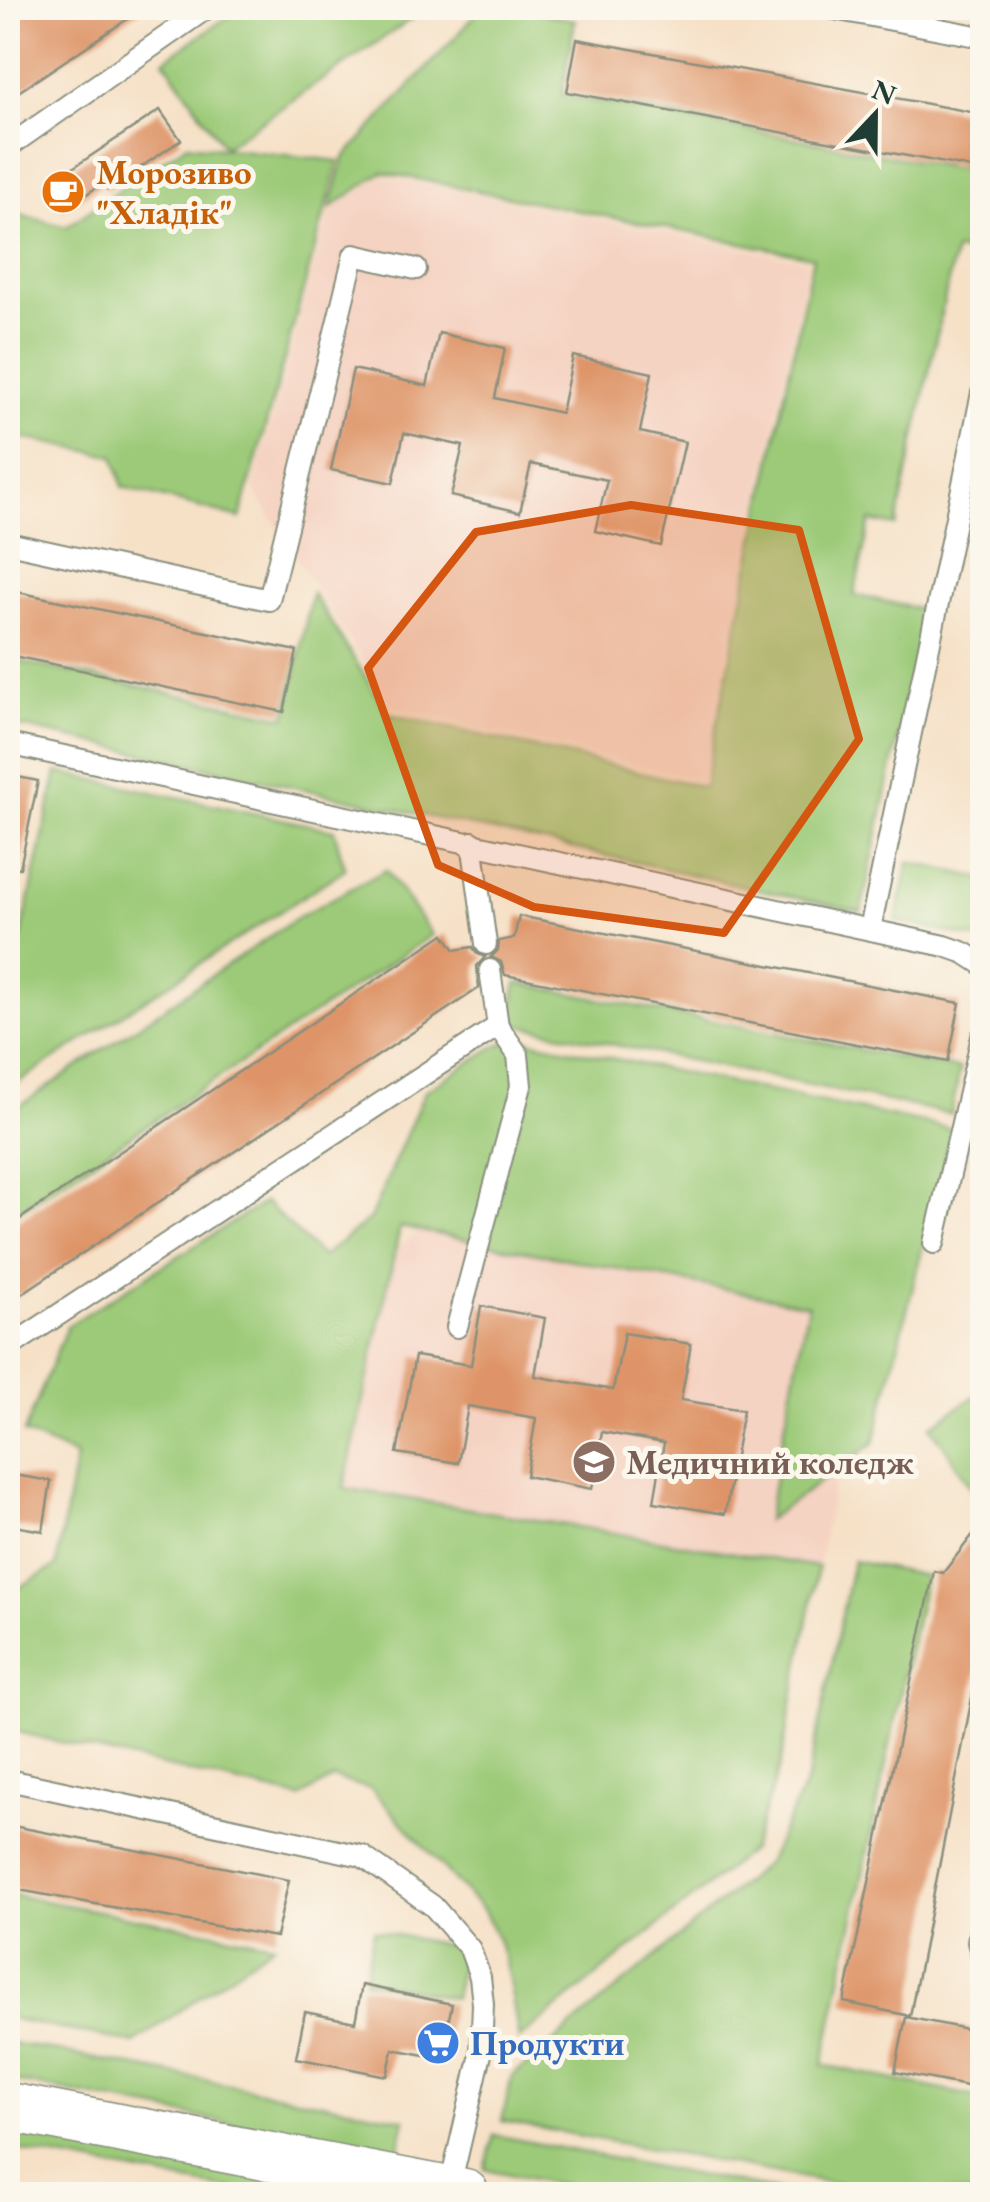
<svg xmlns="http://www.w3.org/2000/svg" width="990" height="2202" font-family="'EB Garamond',serif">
	<rect width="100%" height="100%" fill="#fbf7ec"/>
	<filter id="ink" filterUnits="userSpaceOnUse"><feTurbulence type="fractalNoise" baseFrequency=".01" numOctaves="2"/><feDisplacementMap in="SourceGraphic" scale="20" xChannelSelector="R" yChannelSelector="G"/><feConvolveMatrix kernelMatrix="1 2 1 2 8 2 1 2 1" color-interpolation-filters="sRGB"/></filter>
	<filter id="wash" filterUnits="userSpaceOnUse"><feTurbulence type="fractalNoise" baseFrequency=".0048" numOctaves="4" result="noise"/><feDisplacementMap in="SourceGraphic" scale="40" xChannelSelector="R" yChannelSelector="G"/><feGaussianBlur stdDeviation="2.25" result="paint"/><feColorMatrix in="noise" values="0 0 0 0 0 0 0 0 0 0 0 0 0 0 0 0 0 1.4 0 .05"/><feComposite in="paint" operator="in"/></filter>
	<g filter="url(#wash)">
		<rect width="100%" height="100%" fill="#f6e1c7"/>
		<g fill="#f5d3c2">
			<polygon points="381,176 808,261 702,781 391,707 253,488 329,212"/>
			<polygon points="516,1161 882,1231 780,1766 305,1675 395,1249"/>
		</g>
		<g fill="#9cca78" stroke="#5e8456" stroke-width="2.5">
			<polygon points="241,8 427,8 224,147 164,60"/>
			<polygon points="482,8 518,8 575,20 562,95 982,173 982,255 955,250 896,526 870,521 854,595 925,610 861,912 8,724 8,659 286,717 312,593 389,714 704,787 813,257 382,172 330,208 344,158"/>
			<polygon points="187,144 339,161 240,518 123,487 114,456 8,435 8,247 14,213 66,227"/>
			<polygon points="57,772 334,830 345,869 8,1089 8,997"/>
			<polygon points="909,862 982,878 982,940 896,921"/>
			<polygon points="386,870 432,935 8,1218 8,1114 300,916"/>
			<polygon points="517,983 960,1069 951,1114 509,1023"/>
			<polygon points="515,1038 952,1129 874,1443 767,1520 808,1305 400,1227 344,1488 818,1567 780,1766 751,1850 519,2039 508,1974 499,1942 485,1913 371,1789 333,1778 300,1798 8,1730 8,1594 56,1566 76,1456 24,1433 67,1326 265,1202 322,1257 370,1219 425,1091 494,1047"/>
			<polygon points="982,1391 982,1488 975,1493 931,1426"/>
			<polygon points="853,1561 925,1576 823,2065 982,2098 982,2194 891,2194 502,2121 512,2077 767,1863 808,1778"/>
			<polygon points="8,1894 274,1944 134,2043 8,2018"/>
			<polygon points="374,1930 464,1949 454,1998 364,1980"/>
			<polygon points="8,2042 405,2119 397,2156 8,2080"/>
			<polygon points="8,2125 370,2194 251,2194 8,2148"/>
			<polygon points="494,2135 794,2194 605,2194 485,2169"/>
		</g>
		<g id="blocks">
			<g fill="#de9467">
				<polygon points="30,8 144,8 8,99 8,23"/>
				<polygon points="577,39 982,114 982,170 567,92"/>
				<polygon points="160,110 181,140 107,190 103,183 63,210 47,185"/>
				<polygon points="439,333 505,348 495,398 561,413 573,356 652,373 640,432 685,442 661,546 595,531 607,480 531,464 520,512 451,496 463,446 404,433 393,483 331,470 353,369 427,386"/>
				<polygon points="8,590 297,651 284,712 8,655"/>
				<polygon points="8,775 38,781 20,868 8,867"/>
				<polygon points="519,916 960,1003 948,1062 505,975 501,962 491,957 498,950 499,941 514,938"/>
				<polygon points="444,934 455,950 473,947 476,953 485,957 477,966 479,988 8,1303 8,1227"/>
				<polygon points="481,1306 545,1318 535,1376 613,1390 624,1333 691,1344 681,1400 743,1410 725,1514 654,1502 664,1443 602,1432 592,1489 526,1476 536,1418 468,1406 458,1463 397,1453 415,1356 471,1365"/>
				<polygon points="8,1474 51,1481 43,1531 8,1525"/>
				<polygon points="982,1523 982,1646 910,2016 844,2002 934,1571 943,1573"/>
				<polygon points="8,1825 289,1880 276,1937 8,1888"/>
				<polygon points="362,1985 452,2004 441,2058 393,2049 387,2076 296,2058 305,2012 355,2022"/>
				<polygon points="906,2017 982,2032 982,2089 895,2072"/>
			</g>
		</g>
	</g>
	<g filter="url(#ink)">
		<use href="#blocks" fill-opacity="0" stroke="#8a8f7e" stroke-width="2.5"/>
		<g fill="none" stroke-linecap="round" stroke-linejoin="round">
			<defs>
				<g id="service">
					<polyline points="829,8 982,37"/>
					<polyline points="8,147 207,8"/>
					<polyline points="8,543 269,600 354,255 416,269"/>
					<polyline points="8,744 945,946 965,953 982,964"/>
					<polyline points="472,842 486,944"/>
					<polyline points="870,929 982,393"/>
					<polyline points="934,1243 982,1037"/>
					<polyline points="457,1327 521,1086 518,1055 498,1026"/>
					<polyline points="8,1348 498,1026 490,970"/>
					<polyline points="8,1780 362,1856 433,1906 470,1949 480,1977 483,2004 481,2054 449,2191"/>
					<polyline points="982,1915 978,1942 982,1956"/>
				</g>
				<polyline id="tertiary" points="8,2107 465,2194"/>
			</defs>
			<use href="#service" stroke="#8a8f7e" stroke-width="24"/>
			<use href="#tertiary" stroke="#8a8f7e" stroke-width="51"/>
			<use href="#service" stroke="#fff" stroke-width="20"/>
			<use href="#tertiary" stroke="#fff" stroke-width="48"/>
		</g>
	</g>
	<path fill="#d45610" fill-opacity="0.2" stroke="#d45610" stroke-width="8" stroke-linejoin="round" d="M631,505L799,530L859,739L724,933L534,907L438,865L368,668L476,532Z"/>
	<defs>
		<symbol id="cafe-disc" viewBox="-11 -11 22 22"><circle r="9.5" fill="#e8710a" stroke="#fbf7ec"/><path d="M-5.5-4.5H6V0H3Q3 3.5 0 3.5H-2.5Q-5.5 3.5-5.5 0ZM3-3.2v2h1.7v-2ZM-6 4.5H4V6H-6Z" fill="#fff"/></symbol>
		<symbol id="university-disc" viewBox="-11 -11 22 22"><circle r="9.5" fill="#8d6e63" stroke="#fbf7ec"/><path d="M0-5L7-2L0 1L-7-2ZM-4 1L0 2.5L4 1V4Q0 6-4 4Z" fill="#fff"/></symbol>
		<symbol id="supermarket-disc" viewBox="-11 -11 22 22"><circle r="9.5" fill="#3f7fe0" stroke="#fbf7ec"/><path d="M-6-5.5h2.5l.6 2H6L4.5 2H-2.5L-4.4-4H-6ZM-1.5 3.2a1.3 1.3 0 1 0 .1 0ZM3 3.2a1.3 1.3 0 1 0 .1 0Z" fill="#fff"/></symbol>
	</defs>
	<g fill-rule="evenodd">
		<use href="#cafe-disc" x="38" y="167" width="50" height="50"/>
		<use href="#university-disc" x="569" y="1437" width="50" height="50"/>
		<use href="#supermarket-disc" x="413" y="2018" width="50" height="50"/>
	</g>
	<g text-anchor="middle" stroke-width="10" stroke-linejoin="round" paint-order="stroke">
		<g font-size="35" font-weight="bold" fill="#c56008" stroke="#fbf7ec" text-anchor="start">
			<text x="96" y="184">Морозиво<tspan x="96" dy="40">"Хладік"</tspan></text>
		</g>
		<g font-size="35" font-weight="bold" fill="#785e54" stroke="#fbf7ec" text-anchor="start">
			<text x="626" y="1474">Медичний коледж</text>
		</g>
		<g font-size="35" font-weight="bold" fill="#366cbe" stroke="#fbf7ec" text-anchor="start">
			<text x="470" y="2055">Продукти</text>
		</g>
	</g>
	<rect width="990" height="2202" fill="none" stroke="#fbf7ec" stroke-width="40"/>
	<g transform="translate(875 115) rotate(22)" stroke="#fbf7ec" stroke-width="8" paint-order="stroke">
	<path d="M0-8L18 38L0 25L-18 38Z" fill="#1f3d34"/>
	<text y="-15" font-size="28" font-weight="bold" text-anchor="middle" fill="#1f3d34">N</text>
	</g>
</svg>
